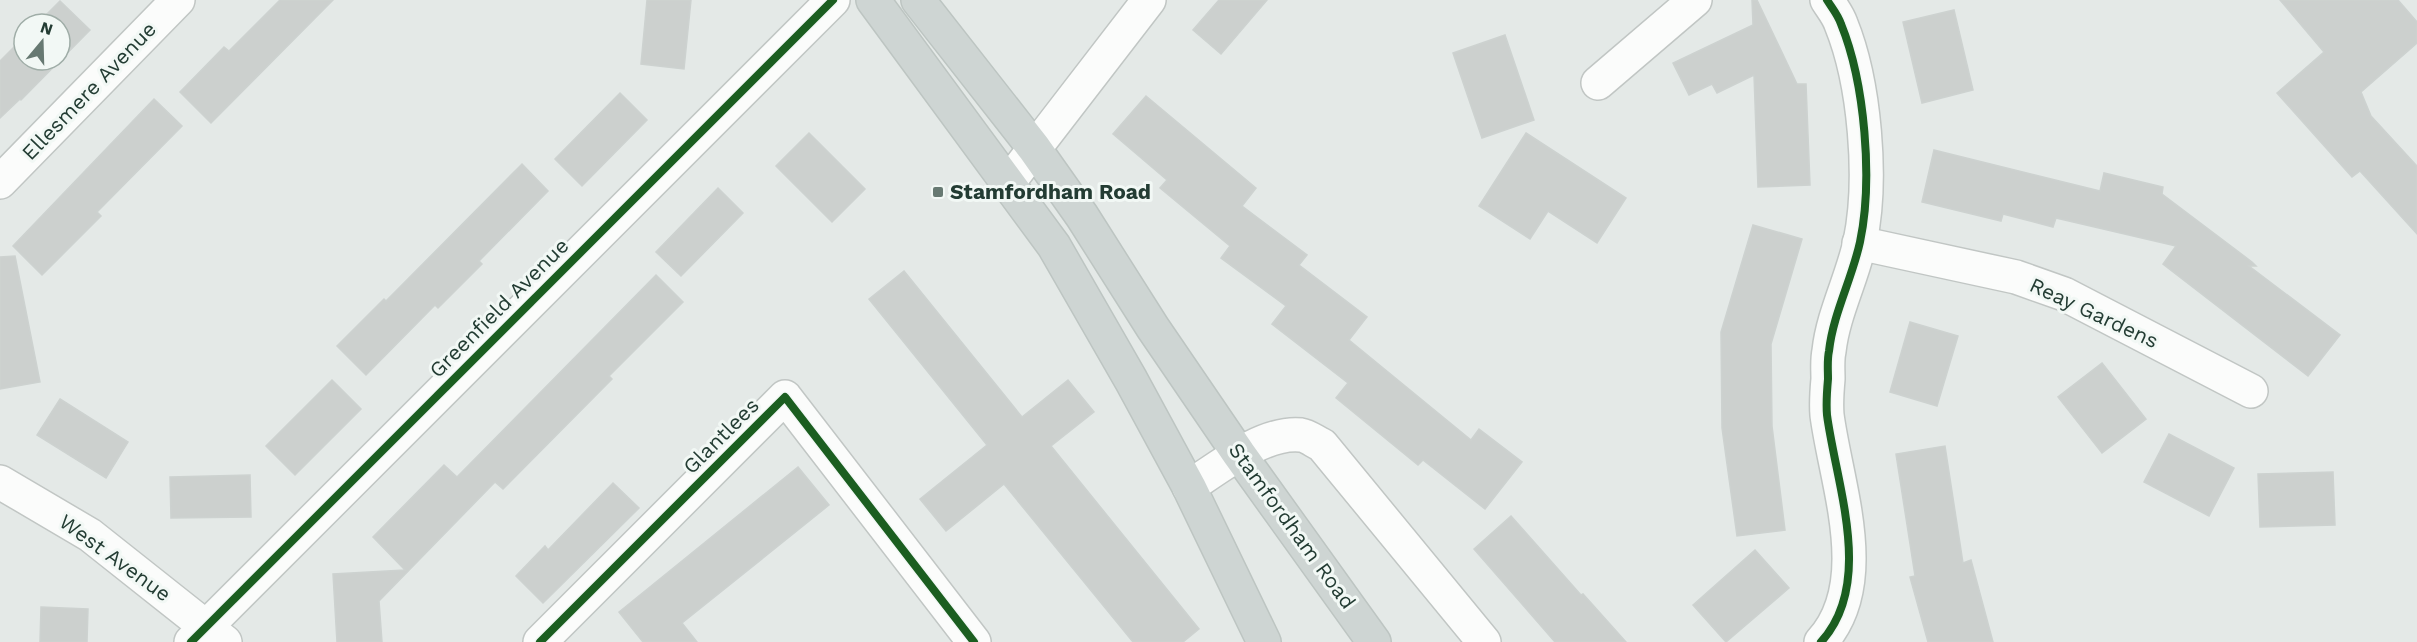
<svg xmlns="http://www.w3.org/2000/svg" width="2417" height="642" font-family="'Work Sans',sans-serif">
	<rect width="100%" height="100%" fill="#e4e9e7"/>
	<g fill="#ccd0ce" stroke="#cdd2d0" stroke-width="1.5">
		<polygon points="280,0 333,0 211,123 180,92 224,47 229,51"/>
		<polygon points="647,0 691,0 684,69 641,64"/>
		<polygon points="1219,0 1267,0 1221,54 1193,30"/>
		<polygon points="1752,0 1757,0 1797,84 1806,84 1810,185 1758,187 1754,75 1717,93 1712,84 1689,95 1673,63 1753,25"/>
		<polygon points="2280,0 2398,0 2417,22 2417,43 2361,92 2371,116 2417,166 2417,234 2360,171 2352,177 2277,93 2324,52"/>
		<polygon points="60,1 90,30 21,100 20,99 0,118 0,61 24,37 24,60 60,60 60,24 37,24"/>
		<polygon points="1954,10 1973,90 1922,103 1903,22"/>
		<polygon points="1505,35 1534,120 1482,138 1453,53"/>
		<polygon points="620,93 647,120 582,186 555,159"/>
		<polygon points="1146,96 1256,188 1242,206 1307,255 1299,265 1367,317 1349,340 1471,440 1479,429 1522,462 1485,509 1423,460 1418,465 1336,398 1348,383 1272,324 1286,306 1221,258 1230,246 1160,188 1167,180 1113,134"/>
		<polygon points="154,99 182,126 97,212 101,216 42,275 13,246"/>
		<polygon points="809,133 865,189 832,222 776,166"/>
		<polygon points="1526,133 1626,198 1597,243 1548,211 1530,239 1479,206"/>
		<polygon points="1934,150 2100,191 2104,173 2163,187 2162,194 2252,262 2256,266 2249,266 2340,335 2308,376 2163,264 2176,246 2056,218 2053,227 2003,214 2001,221 1922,202"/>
		<polygon points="522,164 548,191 479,261 482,264 438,308 435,305 366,375 337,346 384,299 386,301"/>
		<polygon points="718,188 743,213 681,276 656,252"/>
		<polygon points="1753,225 1802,239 1771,344 1772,426 1785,530 1737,536 1722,428 1721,332"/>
		<polygon points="15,256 40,382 0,389 0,257"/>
		<polygon points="904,271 1022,417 1068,380 1094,412 1051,446 1199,629 1183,642 1133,642 1004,484 946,531 920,499 987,445 869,299"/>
		<polygon points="656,275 683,302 609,376 612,379 503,489 495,482 379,601 382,642 337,642 333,574 405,570 373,537 444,465 457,477"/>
		<polygon points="1910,322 1958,336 1937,406 1890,392"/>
		<polygon points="2102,363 2146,419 2102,453 2058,397"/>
		<polygon points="332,380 361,409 295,475 266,446"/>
		<polygon points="60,399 128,442 106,478 37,435"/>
		<polygon points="2169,434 2234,468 2209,516 2144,482"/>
		<polygon points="1945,446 1963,563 1971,560 1993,642 1928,642 1910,577 1915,576 1896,454"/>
		<polygon points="798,467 829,505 682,623 697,642 643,642 619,612"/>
		<polygon points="2333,472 2335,525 2260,527 2258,474"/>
		<polygon points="250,475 251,517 171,518 170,477"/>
		<polygon points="613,483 639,508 543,603 516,576 545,546 548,550"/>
		<polygon points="1511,516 1581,595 1583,594 1626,642 1555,642 1474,549"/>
		<polygon points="1755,550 1789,588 1726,642 1693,605"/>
		<polygon points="41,607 88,609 87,642 40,642"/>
	</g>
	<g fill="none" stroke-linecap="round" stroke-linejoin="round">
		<defs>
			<g id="minor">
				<polyline points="1598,83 1695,0"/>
				<polyline points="0,182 178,0"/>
				<polyline points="1008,183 1149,0"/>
				<polyline points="1859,243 2016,277 2064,294 2251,391"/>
				<polyline points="0,482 90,535 225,642"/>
				<path d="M1189,487C1218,468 1264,431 1301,435C1308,436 1315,442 1322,445L1484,642"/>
				<polyline points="191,642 833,0"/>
				<polyline points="540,642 785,397 974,642"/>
				<path d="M1821,642C1875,583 1836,484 1827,415C1826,403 1827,390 1828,379C1828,370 1827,360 1829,351C1833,314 1852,279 1860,242C1873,180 1865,83 1841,24C1838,15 1832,8 1827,0"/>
			</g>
			<g id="major">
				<polyline points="873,0 1054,246 1131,380 1189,487 1264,642"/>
				<polyline points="918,0 1034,148 1082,216 1153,328 1239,454 1374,642"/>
			</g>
		</defs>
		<use href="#minor" stroke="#c1c6c4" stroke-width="36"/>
		<use href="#major" stroke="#bdc5c2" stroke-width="36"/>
		<use href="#minor" stroke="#fbfcfb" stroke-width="33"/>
		<use href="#major" stroke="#ced5d3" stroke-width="33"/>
		<defs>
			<g id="cycleway">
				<polyline points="191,642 833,0"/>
				<polyline points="540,642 785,397 974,642"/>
				<path d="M1821,642C1875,583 1836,484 1827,415C1826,403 1827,390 1828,379C1828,370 1827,360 1829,351C1833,314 1852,279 1860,242C1873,180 1865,83 1841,24C1838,15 1832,8 1827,0"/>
			</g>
		</defs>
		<use href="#cycleway" stroke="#f2f8f5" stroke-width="11"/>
		<use href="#cycleway" stroke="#1b5e20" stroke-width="8"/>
	</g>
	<rect fill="#677972" stroke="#f2f8f5" stroke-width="2" x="932" y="186" width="12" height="12" rx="3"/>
	<g text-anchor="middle" stroke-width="6" stroke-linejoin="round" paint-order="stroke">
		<g font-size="21" fill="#233c33" stroke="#f2f8f5">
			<text transform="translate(89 91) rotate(-46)" y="7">Ellesmere Avenue</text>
			<text transform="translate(499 308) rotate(-45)" y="7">Greenfield Avenue</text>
			<text transform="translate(2094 313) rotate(25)" y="7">Reay Gardens</text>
			<text transform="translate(721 436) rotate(-45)" y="7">Glantlees</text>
			<text transform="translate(1292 526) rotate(54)" y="7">Stamfordham Road</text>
			<text transform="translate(115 558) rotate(36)" y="7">West Avenue</text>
		</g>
		<g font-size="21" font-weight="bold" fill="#233c33" stroke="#f2f8f5" text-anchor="start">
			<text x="950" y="199">Stamfordham Road</text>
		</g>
	</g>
	<g transform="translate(42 42) rotate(19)"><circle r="28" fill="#f2f8f5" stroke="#9fada7" stroke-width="1.5"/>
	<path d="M0-4.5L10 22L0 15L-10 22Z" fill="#677972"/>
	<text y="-9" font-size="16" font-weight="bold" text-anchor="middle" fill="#233c33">N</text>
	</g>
</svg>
